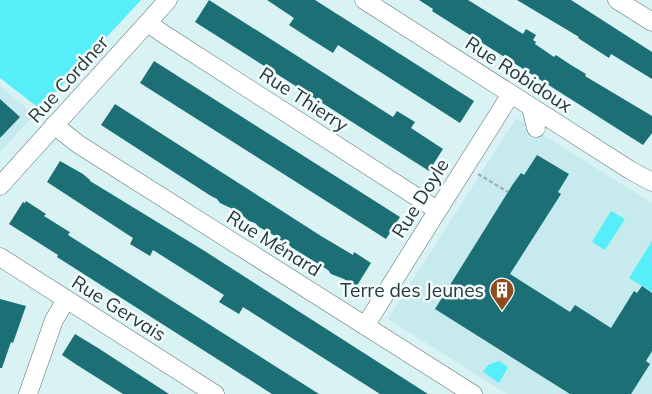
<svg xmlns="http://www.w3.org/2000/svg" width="652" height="394" font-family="Mulish,sans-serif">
	<rect width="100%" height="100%" fill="#d9f3f5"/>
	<g fill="#c6eaed">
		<polygon points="0,85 34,115 0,152"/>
		<polygon points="516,118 652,203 652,394 507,394 388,319"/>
	</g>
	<g fill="#56eff9">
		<polygon points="0,0 141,0 40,109 0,78"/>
		<polygon points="611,211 625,219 605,250 592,242"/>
		<polygon points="652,241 652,292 629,278"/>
		<polygon points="499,361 508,367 499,383 483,372 488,365"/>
	</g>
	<g fill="#1b6f75">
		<polygon points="209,0 393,117 397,111 415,122 411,128 443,149 429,171 195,22"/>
		<polygon points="267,0 315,0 474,101 460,123 338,45 333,53 309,38 289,25 294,18"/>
		<polygon points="419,0 468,0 523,34 526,29 536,35 533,40 536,42 535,44 554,57 556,55 571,65 586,74 585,76 652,116 652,133 643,145 432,11 433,9"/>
		<polygon points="517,0 571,0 652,52 652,79 611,54 609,58 578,38 579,37"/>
		<polygon points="154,61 400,217 386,239 140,83"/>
		<polygon points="0,99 20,117 0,138"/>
		<polygon points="115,104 321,236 353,255 354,252 371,263 356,287 344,279 331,274 328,270 291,247 287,242 280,240 277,237 259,227 255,223 249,221 241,214 241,213 220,203 217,199 211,196 101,125"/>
		<polygon points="537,155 569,174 558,192 561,194 510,274 570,312 575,305 611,328 634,291 637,293 642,286 652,293 652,351 646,361 650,364 631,394 570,394 435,309 513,184 521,173 524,175"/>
		<polygon points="60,161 83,174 90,180 90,181 203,250 428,394 380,394 243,307 239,314 219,302 224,295 153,250 150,256 130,244 133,238 47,182"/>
		<polygon points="26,201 46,214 44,216 68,231 70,232 68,235 319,394 272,394 57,257 58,255 9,224 23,202 25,203"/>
		<polygon points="0,299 26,306 13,343 11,342 2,368 0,368"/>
		<polygon points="75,334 98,348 169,394 123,394 77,365 62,355"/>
	</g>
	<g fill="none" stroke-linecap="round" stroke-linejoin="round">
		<defs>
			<g id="minor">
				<polyline points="364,0 630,170 652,182"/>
				<polyline points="617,0 652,22"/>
				<polyline points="148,23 162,33 437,210"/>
				<polyline points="531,107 536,128"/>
				<polyline points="54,125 78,144 473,394"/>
				<polyline points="0,186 168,0"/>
				<polyline points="0,257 215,394"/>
				<polyline points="365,326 511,94"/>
				<polyline points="28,394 54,320 66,300"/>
			</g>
		</defs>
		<use href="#minor" stroke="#597072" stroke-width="19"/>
		<polyline stroke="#9fb3b5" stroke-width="2.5" stroke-dasharray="4 2.5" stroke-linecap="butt" points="478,174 508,192"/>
		<use href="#minor" stroke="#fff" stroke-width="18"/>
	</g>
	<defs>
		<symbol id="building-pin" viewBox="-11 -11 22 30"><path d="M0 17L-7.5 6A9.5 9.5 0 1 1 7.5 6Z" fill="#8f4b1d" stroke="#f2fdfe"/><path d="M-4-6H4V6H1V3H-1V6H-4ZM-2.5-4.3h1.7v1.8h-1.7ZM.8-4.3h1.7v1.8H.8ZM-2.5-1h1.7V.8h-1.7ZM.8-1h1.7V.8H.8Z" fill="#fff"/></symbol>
	</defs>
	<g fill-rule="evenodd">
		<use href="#building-pin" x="488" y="276" width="28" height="38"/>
	</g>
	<g text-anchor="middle" stroke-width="5" stroke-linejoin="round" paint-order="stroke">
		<g font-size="19" fill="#2b3536" stroke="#f2fdfe">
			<text transform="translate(519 74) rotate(33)" y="7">Rue Robidoux</text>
			<text transform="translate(68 79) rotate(-48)" y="7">Rue Cordner</text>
			<text transform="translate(304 99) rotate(33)" y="7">Rue Thierry</text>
			<text transform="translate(420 198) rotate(-58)" y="7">Rue Doyle</text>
			<text transform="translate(274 243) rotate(32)" y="7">Rue Ménard</text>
			<text transform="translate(119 308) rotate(32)" y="7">Rue Gervais</text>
		</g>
		<g font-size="19" fill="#2b3536" stroke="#f2fdfe" text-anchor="end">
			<text x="484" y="297">Terre des Jeunes</text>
		</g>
	</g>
</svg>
